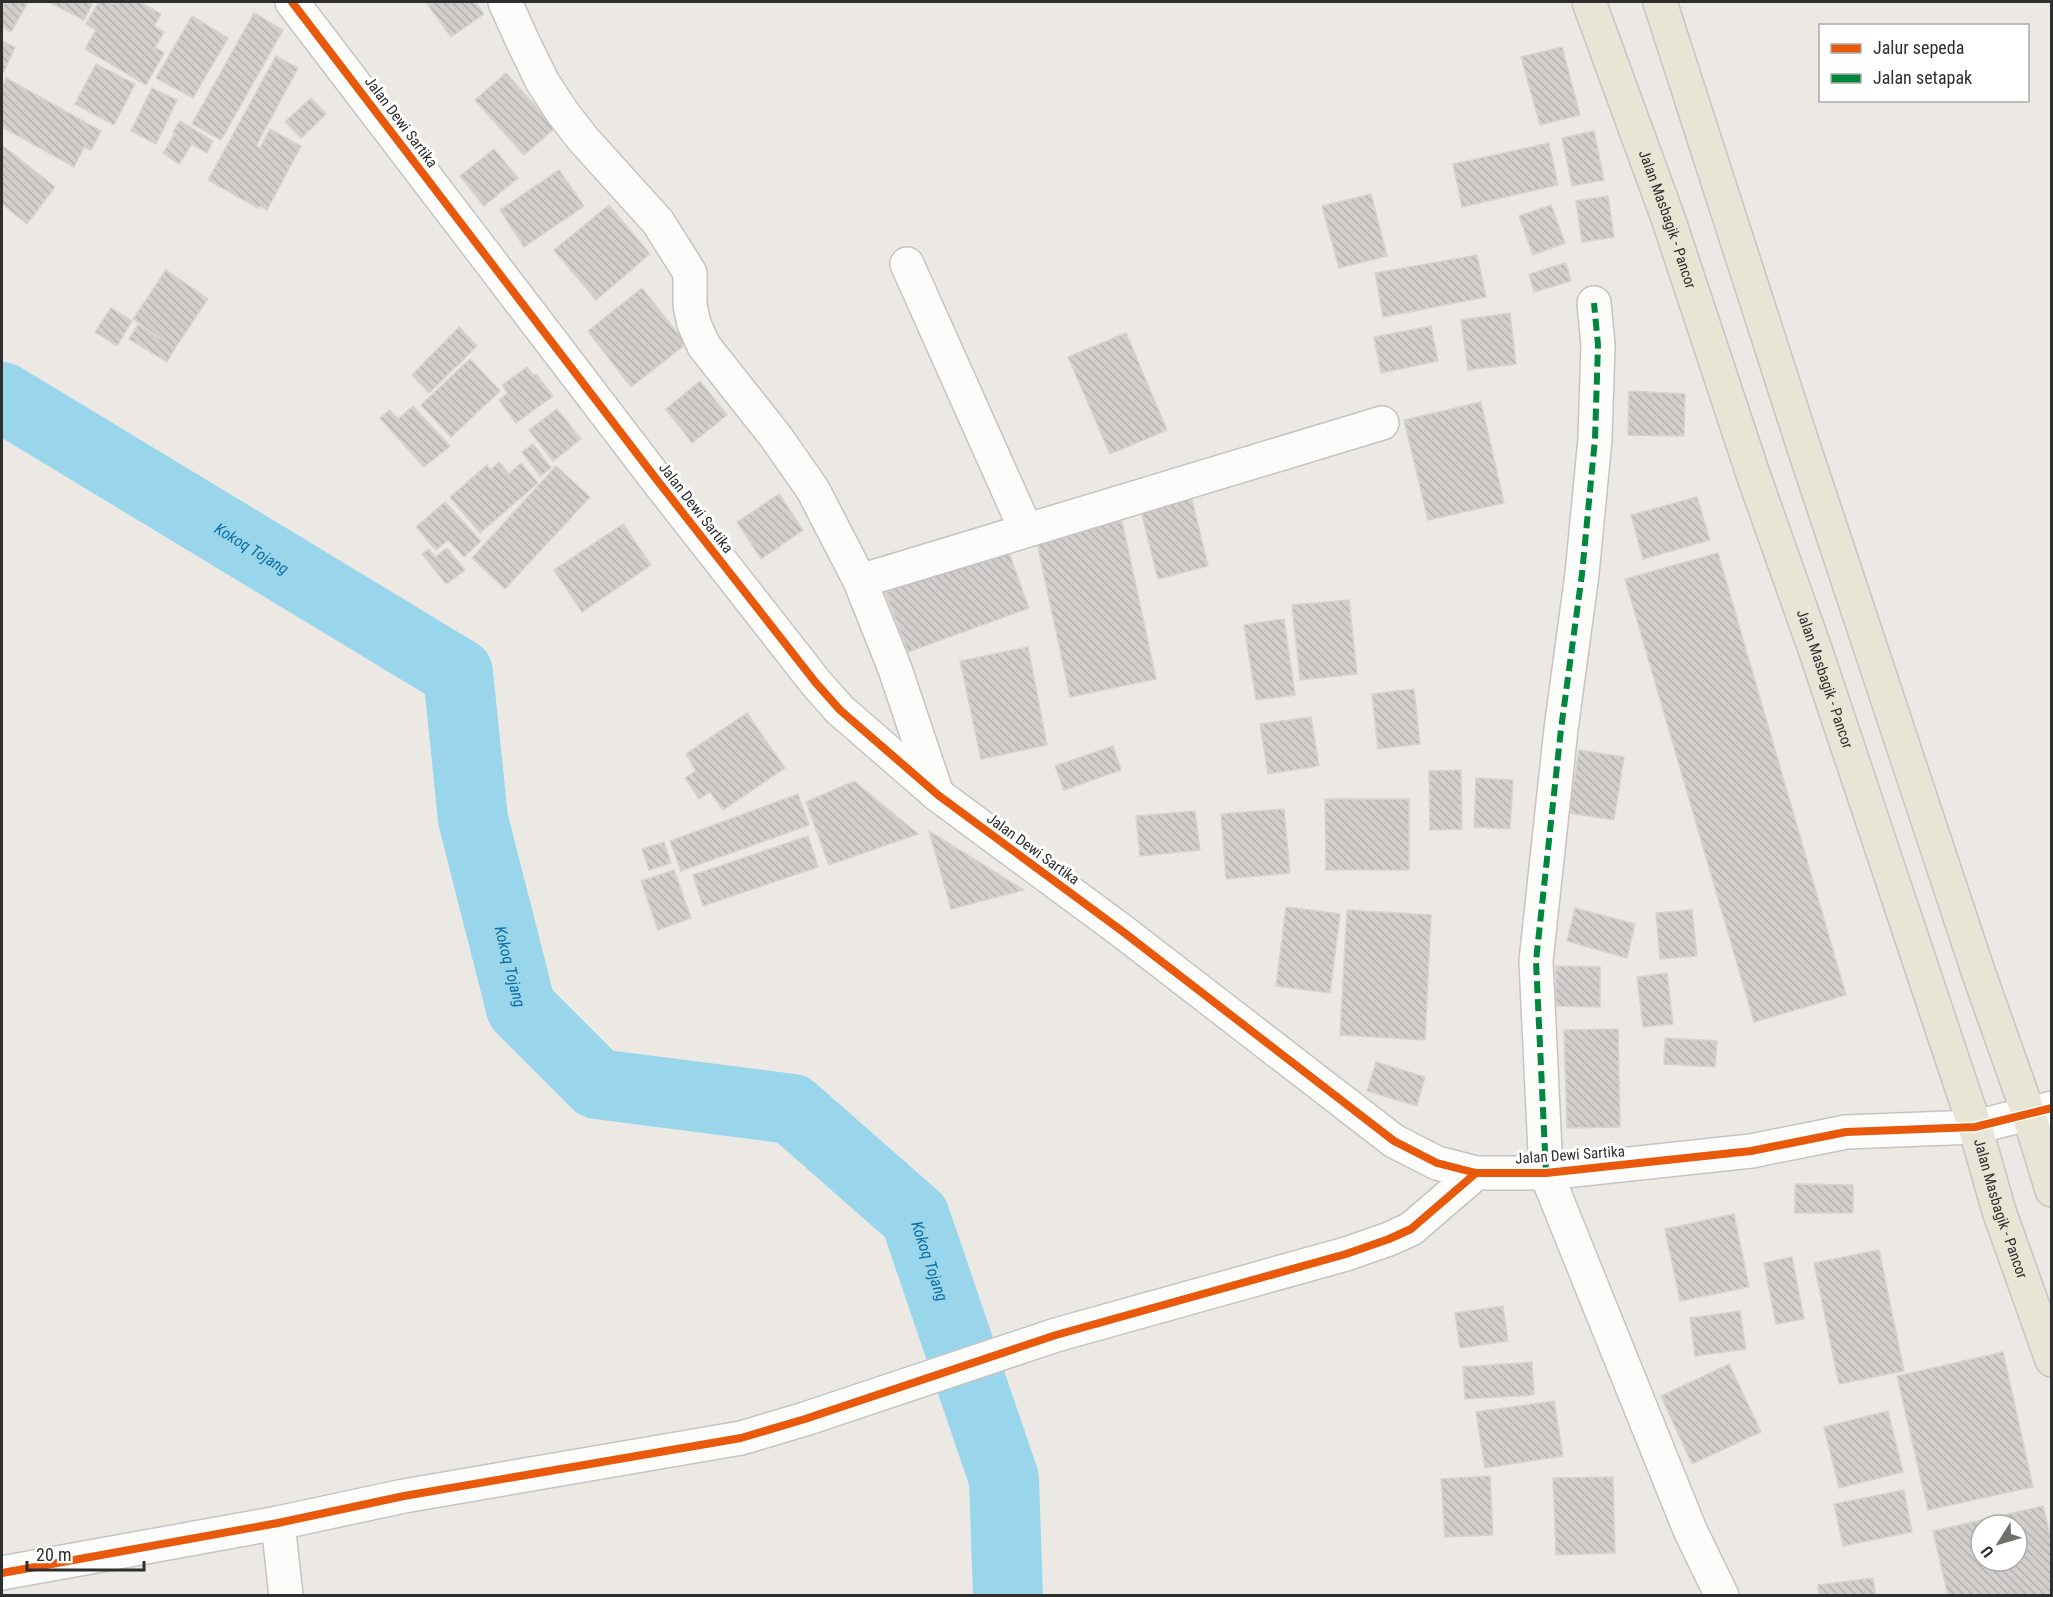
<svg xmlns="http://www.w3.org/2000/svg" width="2053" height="1597" font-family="'Roboto Condensed',sans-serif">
	<defs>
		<pattern id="building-back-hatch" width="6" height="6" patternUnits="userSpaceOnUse" patternTransform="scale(1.5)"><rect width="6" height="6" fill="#d1cecb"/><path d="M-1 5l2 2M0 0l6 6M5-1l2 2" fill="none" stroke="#b4b1af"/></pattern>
	</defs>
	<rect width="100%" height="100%" fill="#ece8e4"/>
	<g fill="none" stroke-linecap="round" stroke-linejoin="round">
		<path stroke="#99d6ec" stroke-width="70" id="s1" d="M2,397L458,673L473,819L521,1008L597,1084L792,1109L915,1217L1004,1479L1008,1596"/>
	</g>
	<g fill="url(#building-back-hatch)" stroke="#d7d4d0" stroke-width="1.5" fill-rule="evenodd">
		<polygon points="5,2 28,2 11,32 2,27 2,8"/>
		<polygon points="49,2 93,2 84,20"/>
		<polygon points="99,2 108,2 113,4 115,2 140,2 161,14 154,26 164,32 155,47 164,53 146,85 85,49 96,30 86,24"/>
		<polygon points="426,2 475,2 484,14 451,37"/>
		<polygon points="254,13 283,30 221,140 192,124"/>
		<polygon points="192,16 228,38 193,98 156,78"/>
		<polygon points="2,41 15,47 4,72 2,71"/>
		<polygon points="1562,47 1580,115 1540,125 1521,57"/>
		<polygon points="276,56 298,68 256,146 260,148 270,129 301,146 267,210 260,206 258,208 208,180"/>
		<polygon points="96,64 135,84 114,125 75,104"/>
		<polygon points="506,73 555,128 524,155 475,100"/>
		<polygon points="6,78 101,131 91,150 84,147 74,167 2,127 2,86"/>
		<polygon points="152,88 177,100 156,144 131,131"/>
		<polygon points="311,98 326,114 301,138 285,122"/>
		<polygon points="180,121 213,141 207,153 192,144 179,164 163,153 175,133 173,132"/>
		<polygon points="1594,131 1604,180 1572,186 1562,138"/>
		<polygon points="1549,143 1558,185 1462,207 1453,164"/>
		<polygon points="3,146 55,187 27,224 2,204 2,149"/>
		<polygon points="494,149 518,178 484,206 460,176"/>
		<polygon points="559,170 584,206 524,247 500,210"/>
		<polygon points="1371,194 1387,256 1339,268 1322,206"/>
		<polygon points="1608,196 1614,237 1582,242 1576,201"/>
		<polygon points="609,205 650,254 596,300 554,250"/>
		<polygon points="1551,205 1565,243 1533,255 1519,216"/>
		<polygon points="1477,255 1486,297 1383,317 1375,273"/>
		<polygon points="1566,263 1571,281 1534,292 1529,274"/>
		<polygon points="166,270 208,299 175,348 133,319"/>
		<polygon points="642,288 686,344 631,387 588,331"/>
		<polygon points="111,308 132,321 117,346 95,332"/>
		<polygon points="1510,313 1516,364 1468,370 1461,320"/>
		<polygon points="138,325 175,348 167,362 129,339"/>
		<polygon points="1431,326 1438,361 1381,373 1374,337"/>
		<polygon points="459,327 477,346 429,393 412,375"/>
		<polygon points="1126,333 1167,430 1110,454 1068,357"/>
		<polygon points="470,359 500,391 451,437 421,405"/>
		<polygon points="527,367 533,375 536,374 553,396 516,423 499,400 508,393 502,385"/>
		<polygon points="700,381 727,415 692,443 666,409"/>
		<polygon points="1629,391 1685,394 1684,436 1628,435"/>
		<polygon points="1481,402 1504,503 1428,520 1404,420"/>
		<polygon points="413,406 450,446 424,467 380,418 390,410 398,419"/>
		<polygon points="557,409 581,439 553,461 529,430"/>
		<polygon points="533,444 551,468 540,476 522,452"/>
		<polygon points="499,462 509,474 521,463 538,483 480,533 450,497 487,465 490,470"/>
		<polygon points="556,466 590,497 505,589 472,558"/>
		<polygon points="1189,487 1208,566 1158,579 1138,499"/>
		<polygon points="779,494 803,530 761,559 737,522"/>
		<polygon points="1697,497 1710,540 1643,559 1631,515"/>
		<polygon points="445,502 481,541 464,557 448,540 436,550 416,527"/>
		<polygon points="1122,521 1156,679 1070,697 1036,538"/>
		<polygon points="623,524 651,565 582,612 554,570"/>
		<polygon points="1007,547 1029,608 908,652 885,592"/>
		<polygon points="447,548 465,570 446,584 422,554 429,549 435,557"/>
		<polygon points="1718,553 1846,995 1754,1022 1625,579"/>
		<polygon points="1349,600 1357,674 1300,680 1292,605"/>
		<polygon points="1284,619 1295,695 1256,700 1244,625"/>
		<polygon points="1028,647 1047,745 981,759 960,661"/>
		<polygon points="1414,689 1420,744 1378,749 1372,694"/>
		<polygon points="747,713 785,768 723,810 710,792 699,799 685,778 696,771 686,754"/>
		<polygon points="1311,717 1319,766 1268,774 1260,724"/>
		<polygon points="1113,746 1121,770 1064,790 1055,766"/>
		<polygon points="1579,750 1624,757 1614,820 1569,813"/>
		<polygon points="1461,770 1462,829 1430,830 1429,771"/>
		<polygon points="1476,778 1513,780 1510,829 1474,827"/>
		<polygon points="854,781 918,834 829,865 806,802"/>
		<polygon points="798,794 809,825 681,871 670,841"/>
		<polygon points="1325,799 1409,799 1409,870 1326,870"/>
		<polygon points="1284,809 1290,873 1226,879 1221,814"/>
		<polygon points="1195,811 1200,850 1140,856 1136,816"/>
		<polygon points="929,831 1024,890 951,909"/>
		<polygon points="808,836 818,867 703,906 693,875"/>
		<polygon points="664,842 671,863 649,870 642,849"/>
		<polygon points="674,870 691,918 658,930 641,881"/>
		<polygon points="1286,907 1340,914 1330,993 1276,986"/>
		<polygon points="1575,908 1635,924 1627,958 1567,941"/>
		<polygon points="1347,910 1431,915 1425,1040 1340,1035"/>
		<polygon points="1692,910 1697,956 1660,959 1656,913"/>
		<polygon points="1556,966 1600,967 1600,1007 1556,1006"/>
		<polygon points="1667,973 1673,1024 1643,1027 1637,977"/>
		<polygon points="1618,1029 1620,1127 1567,1128 1564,1030"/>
		<polygon points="1665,1038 1717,1041 1715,1067 1664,1064"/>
		<polygon points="1376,1062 1425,1077 1417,1106 1367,1091"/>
		<polygon points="1795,1184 1853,1185 1853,1213 1795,1213"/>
		<polygon points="1734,1214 1749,1287 1680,1301 1665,1229"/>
		<polygon points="1879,1250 1904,1371 1839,1384 1814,1263"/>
		<polygon points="1792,1257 1804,1319 1776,1324 1764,1263"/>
		<polygon points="1503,1306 1508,1341 1460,1348 1455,1313"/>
		<polygon points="1740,1311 1746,1349 1695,1356 1690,1318"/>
		<polygon points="2003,1352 2033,1487 1928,1510 1897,1376"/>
		<polygon points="1532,1362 1534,1395 1465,1399 1463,1367"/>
		<polygon points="1729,1364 1761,1432 1692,1464 1661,1396"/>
		<polygon points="1554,1401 1563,1456 1485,1468 1476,1412"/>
		<polygon points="1888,1411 1903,1472 1839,1488 1824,1427"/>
		<polygon points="1490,1476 1493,1535 1445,1537 1441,1479"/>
		<polygon points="1613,1477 1615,1553 1556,1555 1553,1478"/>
		<polygon points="1904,1490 1912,1532 1843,1546 1834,1504"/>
		<path d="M2043,1506L2052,1543V1596H1948L1933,1531ZM1981,1525H2017V1561H1981Z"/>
		<polygon points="1873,1578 1876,1596 1819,1596 1818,1585"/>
	</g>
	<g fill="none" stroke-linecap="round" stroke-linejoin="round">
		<defs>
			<g id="minor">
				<polyline points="292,2 657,480 816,683 840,710 938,795 1122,931 1394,1141 1437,1163 1476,1173 1546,1173 1751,1151 1846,1132 1975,1127 2052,1108"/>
				<polyline points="505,2 523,42 542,81 562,112 583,139 658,222 690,273 690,305 694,324 704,346 776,437 813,490 860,581 895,669 937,794"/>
				<polyline points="907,264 1026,530"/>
				<polyline points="1594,303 1598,345 1595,439 1582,574 1561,729 1536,961 1546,1173 1690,1530 1722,1596"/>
				<polyline points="860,581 1382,423"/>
				<polyline points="278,1523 286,1596"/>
				<polyline points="2,1573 278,1523 404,1496 741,1438 805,1419 1056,1335 1346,1254 1389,1239 1411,1229 1476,1173"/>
			</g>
			<g id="major">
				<path id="s2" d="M1589,2L1668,218L1755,480L1816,652L1975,1127L1999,1211L2052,1360"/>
				<polyline points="1660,2 1804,448 1979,974 2029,1115 2052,1190"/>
			</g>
		</defs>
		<use href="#minor" stroke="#c5c4c5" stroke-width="36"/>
		<use href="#major" stroke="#c6c5c4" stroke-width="36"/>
		<use href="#minor" stroke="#fcfcfb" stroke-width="33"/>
		<use href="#major" stroke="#e8e4d6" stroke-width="33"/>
		<polyline stroke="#00873e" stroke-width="6" stroke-dasharray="12 6" stroke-linecap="butt" points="1546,1173 1536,961 1561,729 1582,574 1595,439 1598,345 1594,303"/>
		<defs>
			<g id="cycleway">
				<polyline points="292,2 657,480 816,683 840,710 938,795 1122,931 1394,1141 1437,1163 1476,1173 1546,1173 1751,1151 1846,1132 1975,1127 2052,1108"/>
				<polyline points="2,1573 278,1523 404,1496 741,1438 805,1419 1056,1335 1346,1254 1389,1239 1411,1229 1476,1173"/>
			</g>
		</defs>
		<use href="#cycleway" stroke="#fff" stroke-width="11"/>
		<use href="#cycleway" stroke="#e8590c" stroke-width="8"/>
	</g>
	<g text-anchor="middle" stroke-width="6" stroke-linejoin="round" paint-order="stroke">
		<g font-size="15" fill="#2e2e2e" stroke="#fff">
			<text transform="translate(401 122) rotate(53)" y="5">Jalan Dewi Sartika</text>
			<text dy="5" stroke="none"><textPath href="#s2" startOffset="231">Jalan Masbagik - Pancor</textPath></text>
			<text transform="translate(696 508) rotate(52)" y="5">Jalan Dewi Sartika</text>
			<text dy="5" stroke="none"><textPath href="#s2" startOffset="717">Jalan Masbagik - Pancor</textPath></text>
			<text transform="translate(1033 849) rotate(36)" y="5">Jalan Dewi Sartika</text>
			<text transform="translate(1570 1155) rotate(-4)" y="5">Jalan Dewi Sartika</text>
			<text dy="5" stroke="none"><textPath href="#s2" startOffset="1275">Jalan Masbagik - Pancor</textPath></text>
		</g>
		<g font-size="16" font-style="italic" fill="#0d6fa3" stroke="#fff">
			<text dy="6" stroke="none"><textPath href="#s1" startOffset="292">Kokoq Tojang</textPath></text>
			<text dy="6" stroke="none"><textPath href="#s1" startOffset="832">Kokoq Tojang</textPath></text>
			<text dy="6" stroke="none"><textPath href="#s1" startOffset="1389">Kokoq Tojang</textPath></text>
		</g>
	</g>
	<rect width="2053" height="1597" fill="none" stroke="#2e2e2e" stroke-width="6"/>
	<rect x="1819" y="24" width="210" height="78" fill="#ffffff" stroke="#ababab" stroke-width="1.5"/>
	<rect x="1831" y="44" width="30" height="9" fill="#e8590c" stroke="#ababab" stroke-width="1.5"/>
	<text x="1873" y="54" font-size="18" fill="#2e2e2e">Jalur sepeda</text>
	<rect x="1831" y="74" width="30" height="9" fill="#00873e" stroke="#ababab" stroke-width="1.5"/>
	<text x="1873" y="84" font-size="18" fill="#2e2e2e">Jalan setapak</text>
	<g transform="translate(1999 1543) rotate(233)"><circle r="28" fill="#ffffff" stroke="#ababab" stroke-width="1.5"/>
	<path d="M0-4.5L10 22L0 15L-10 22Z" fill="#706f6e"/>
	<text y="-9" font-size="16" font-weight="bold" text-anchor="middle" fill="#2e2e2e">U</text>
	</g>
	<path d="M27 1561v9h117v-9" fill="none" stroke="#2e2e2e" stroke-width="3"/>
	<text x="36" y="1561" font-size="18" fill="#2e2e2e" stroke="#ffffff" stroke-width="4.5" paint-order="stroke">20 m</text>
</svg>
